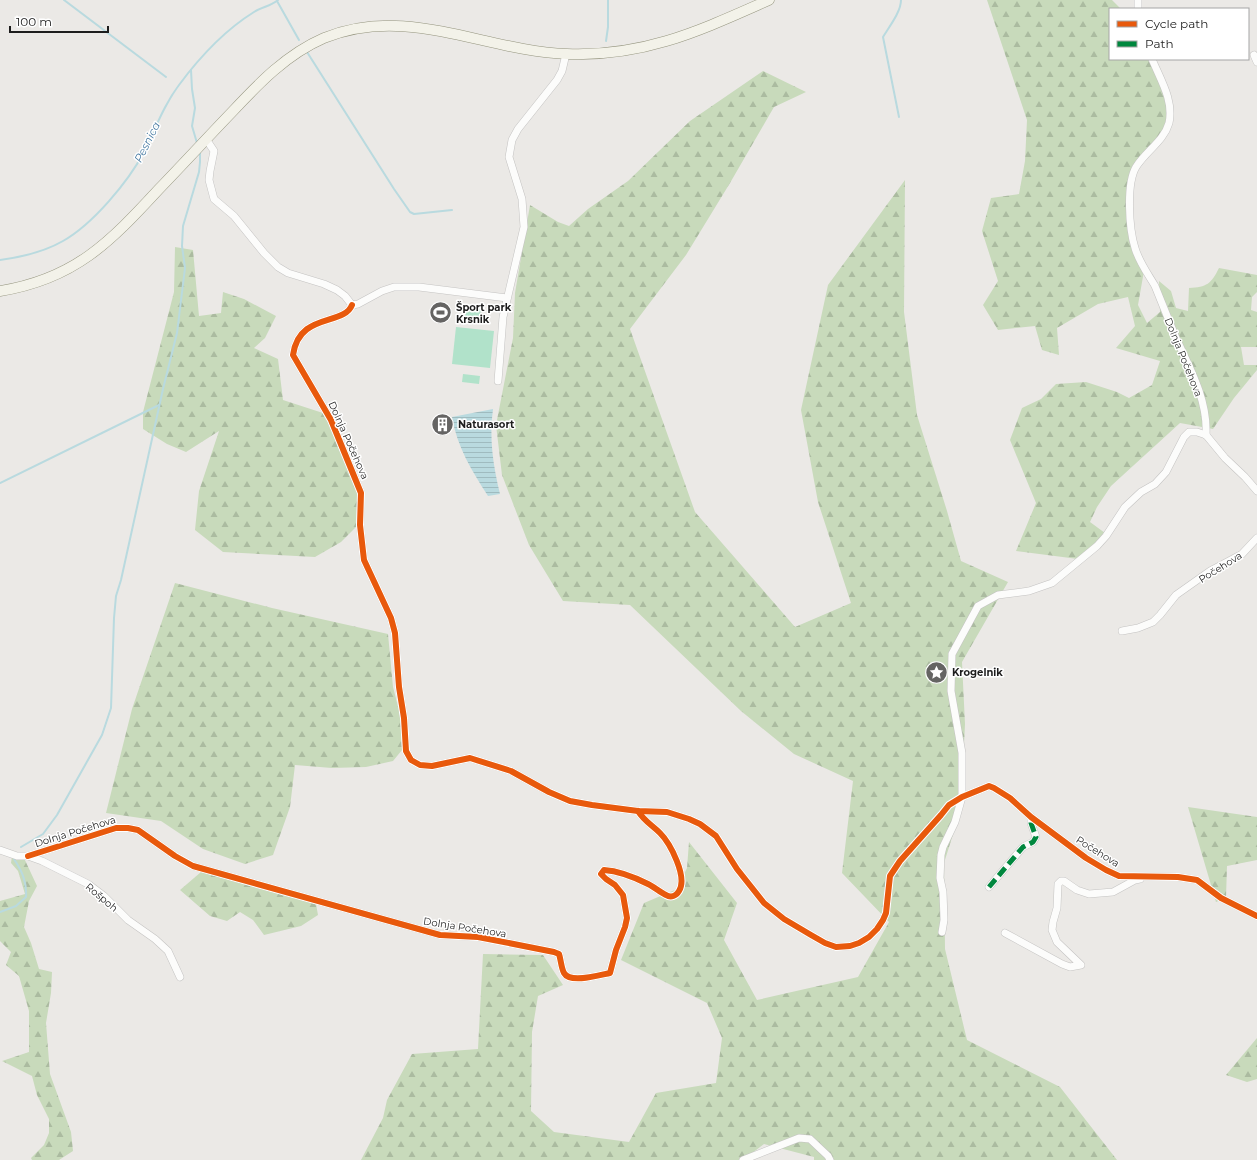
<svg xmlns="http://www.w3.org/2000/svg" width="1257" height="1160" font-family="Montserrat,sans-serif">
	<defs>
		<pattern id="forest-firs" width="22" height="20" patternUnits="userSpaceOnUse"><rect width="22" height="20" fill="#c8dabb"/><path d="M5 1l3.5 6h-7zM16 11l3.5 6h-7z" fill="#abbba0"/></pattern>
		<pattern id="water-rules" width="6" height="5" patternUnits="userSpaceOnUse"><rect width="6" height="5" fill="#b9dadf"/><path d="M0 2.5h6" fill="none" stroke="#9fbbbf"/></pattern>
	</defs>
	<rect width="100%" height="100%" fill="#ebe9e6"/>
	<g fill="url(#forest-firs)">
		<path d="M987,0H1112L1121,9H1110V59H1148L1168,101L1167,122L1163,134L1135,167L1130,222L1144,271L1138,305L1147,323L1160,312L1159,281L1171,291L1176,308L1188,311L1189,288C1207,287 1211,284 1219,268L1257,275V292L1252,297L1251,310L1257,312V347H1241L1244,365H1257V370L1234,398L1213,429L1180,423L1111,486L1097,507L1090,522L1105,533L1093,547L1078,559L1016,551L1036,503L1010,440L1022,408L1041,399L1056,384L1086,382L1117,392L1129,398L1152,385L1160,361L1116,348L1135,326L1128,297L1098,304L1057,328L1059,355L1042,350L1035,326L998,330L983,305L998,281L982,231L991,198L1019,194L1025,161L1027,120Z"/>
		<polygon points="763,71 806,92 774,107 730,183 686,255 630,329 695,512 795,627 851,603 818,502 801,410 828,285 905,180 904,312 917,415 947,511 961,561 1008,582 962,662 965,724 961,809 944,863 945,949 967,1040 1060,1087 1117,1160 814,1160 814,1157 764,1144 743,1160 361,1160 383,1118 387,1100 412,1054 478,1049 483,954 543,955 563,985 538,996 532,1032 531,1111 554,1132 629,1142 656,1093 716,1083 722,1038 707,1003 621,960 644,903 677,889 687,868 689,842 737,903 724,940 757,1000 858,977 889,922 842,873 853,781 794,754 741,711 630,605 563,601 529,545 502,475 496,425 513,338 515,293 530,205 558,222 569,226 588,209 628,181 690,121"/>
		<polygon points="175,247 193,250 199,316 221,313 223,292 244,299 276,316 265,338 254,348 278,359 283,400 326,414 358,493 358,525 341,542 315,557 223,552 195,530 199,491 219,431 186,452 167,444 143,429 143,412 174,292"/>
		<polygon points="175,583 272,608 388,634 393,687 401,718 402,750 393,761 366,767 332,768 295,765 290,807 273,855 245,864 203,849 161,821 106,813 132,709"/>
		<polygon points="1188,807 1257,817 1257,860 1227,866 1226,898 1216,902"/>
		<polygon points="12,856 24,858 37,886 29,901 24,927 31,943 39,969 52,972 51,993 46,1023 50,1074 71,1132 73,1151 59,1160 32,1160 31,1158 44,1145 49,1133 49,1119 37,1095 32,1076 2,1061 29,1052 29,1011 19,976 6,965 11,952 0,941 0,901 25,894 18,871 11,863"/>
		<polygon points="201,872 270,890 316,904 318,915 301,926 264,935 253,920 240,912 227,921 210,916 180,890"/>
		<polygon points="1257,1038 1257,1079 1247,1082 1226,1075"/>
	</g>
	<g fill="#b1e2ca">
		<polygon points="466,307 481,309 479,324 464,322"/>
		<polygon points="456,327 494,331 490,368 452,364"/>
		<polygon points="463,374 480,376 479,384 462,382"/>
	</g>
	<path fill="url(#water-rules)" d="M493,409C489,438 493,465 500,494L488,496C472,471 457,447 452,417Z"/>
	<g fill="none" stroke-linecap="round" stroke-linejoin="round">
		<g stroke="#b9dadf" stroke-width="2">
			<polyline points="64,0 166,77"/>
			<polyline points="277,1 299,40"/>
			<polyline points="606,41 608,27 608,0"/>
			<polyline points="307,52 394,189 410,212 414,214 452,210"/>
			<polyline points="191,70 192,89 195,108 192,126 197,143"/>
			<path d="M899,117L883,37C889,27 901,12 901,0"/>
			<path d="M0,260C22,257 44,252 63,241C93,224 128,182 144,152C155,130 163,106 179,85C199,58 225,30 254,12C262,7 271,6 278,0"/>
			<polyline points="0,483 159,405"/>
			<polyline points="21,847 43,834 57,815 102,735 111,708 114,618 116,596 121,580 163,389 177,333 185,268 182,246 183,226 199,172 200,162 200,151"/>
			<path d="M0,912L16,906L26,897C27,882 22,871 14,859"/>
		</g>
		<defs>
			<g id="minor">
				<polyline points="1138,0 1138,9"/>
				<polyline points="1254,55 1257,62"/>
				<path d="M1152,59C1160,79 1174,100 1169,123C1164,141 1146,151 1136,167C1126,184 1129,229 1135,248C1139,262 1148,274 1155,286C1162,303 1169,321 1176,338C1190,368 1208,401 1206,435"/>
				<polyline points="206,139 214,151 210,171 209,180 214,199 234,216 264,253 278,267 288,273 324,284 337,290 345,296 352,305"/>
				<path d="M352,305C344,326 299,312 293,355L331,420L361,493L360,525L364,560L391,618L395,633L399,687L404,718L406,751L411,760L420,765L432,766L470,758L511,771L549,792L570,801L592,805L638,811L667,812L689,819L700,824L716,836L737,869L764,903L784,919L811,935L825,943L836,947L850,946L859,943L869,937L877,929L883,920L886,913L890,876L900,861L941,815L949,805L962,797L989,786L994,788L1010,798L1031,817L1086,858L1106,870L1119,876L1178,877L1197,880L1221,898L1257,916"/>
				<polyline points="352,305 358,304 382,291 394,287 419,287 507,298"/>
				<polyline points="498,381 503,317 524,227 522,199 509,157 512,140 518,129 557,80 562,71 566,54"/>
				<polyline points="1122,631 1138,628 1153,622 1160,615 1176,595 1210,571 1242,554 1257,538"/>
				<polyline points="0,850 17,856 28,856 42,861 88,884 104,896 128,920 155,939 168,951 180,977"/>
				<path d="M28,856L116,828H128L138,830L175,856L193,866L440,935L478,937L554,952L559,954C561,960 561,967 564,973C570,984 600,975 610,973L616,950L625,927L627,918L623,895L615,885L606,879L601,874L604,870C619,871 634,877 648,884C654,887 660,892 666,895C671,898 676,896 679,891C688,877 670,843 660,833C652,825 644,821 638,811"/>
				<polyline points="989,887 1023,847 1033,842 1036,837 1031,823 1031,817"/>
				<polyline points="942,932 944,920 943,892 940,878 941,855 943,847 955,822 962,797 962,753 951,691 952,654 978,606 998,595 1029,591 1052,583 1097,546 1106,536 1125,507 1141,492 1155,484 1166,472 1184,437 1189,432 1197,432 1206,435 1225,458 1245,477 1257,491"/>
				<polyline points="1005,933 1062,964 1070,967 1081,965 1057,942 1052,930 1053,922 1057,908 1058,884 1061,881 1064,881 1077,890 1089,894 1113,892 1135,880 1140,879"/>
				<polyline points="743,1160 799,1138 810,1139 828,1156 830,1160"/>
			</g>
			<path id="secondary" d="M0,291C75,279 110,242 159,189C184,163 208,137 232,112C259,83 287,54 324,38C407,4 484,51 567,54C645,57 701,30 769,0"/>
		</defs>
		<use href="#minor" stroke="#c4c3c2" stroke-width="8"/>
		<use href="#secondary" stroke="#94947e" stroke-width="11"/>
		<use href="#minor" stroke="#fcfcfb" stroke-width="7"/>
		<use href="#secondary" stroke="#f3f2e9" stroke-width="10"/>
		<polyline stroke="#00873e" stroke-width="5" stroke-dasharray="10 5" stroke-linecap="butt" points="989,887 1023,847 1033,842 1036,837 1031,823 1031,817"/>
		<defs>
			<g id="cycleway">
				<path d="M352,305C344,326 299,312 293,355L331,420L361,493L360,525L364,560L391,618L395,633L399,687L404,718L406,751L411,760L420,765L432,766L470,758L511,771L549,792L570,801L592,805L638,811L667,812L689,819L700,824L716,836L737,869L764,903L784,919L811,935L825,943L836,947L850,946L859,943L869,937L877,929L883,920L886,913L890,876L900,861L941,815L949,805L962,797L989,786L994,788L1010,798L1031,817L1086,858L1106,870L1119,876L1178,877L1197,880L1221,898L1257,916"/>
				<path d="M28,856L116,828H128L138,830L175,856L193,866L440,935L478,937L554,952L559,954C561,960 561,967 564,973C570,984 600,975 610,973L616,950L625,927L627,918L623,895L615,885L606,879L601,874L604,870C619,871 634,877 648,884C654,887 660,892 666,895C671,898 676,896 679,891C688,877 670,843 660,833C652,825 644,821 638,811"/>
			</g>
		</defs>
		<use href="#cycleway" stroke="#fff" stroke-width="8"/>
		<use href="#cycleway" stroke="#e8590c" stroke-width="6"/>
	</g>
	<defs>
		<symbol id="stadium-disc" viewBox="-11 -11 22 22"><circle r="9.5" fill="#656463" stroke="#fff"/><path d="M0-5a6.5 5 0 1 0 0 10a6.5 5 0 1 0 0-10ZM-3.5-1.8h7v3.6h-7Z" fill="#fff"/></symbol>
		<symbol id="building-disc" viewBox="-11 -11 22 22"><circle r="9.5" fill="#656463" stroke="#fff"/><path d="M-4-6H4V6H1V3H-1V6H-4ZM-2.5-4.3h1.7v1.8h-1.7ZM.8-4.3h1.7v1.8H.8ZM-2.5-1h1.7V.8h-1.7ZM.8-1h1.7V.8H.8Z" fill="#fff"/></symbol>
		<symbol id="sight-disc" viewBox="-11 -11 22 22"><circle r="9.5" fill="#656463" stroke="#fff"/><path d="M0-6L1.8-2.2L6-1.7L2.9 1.2L3.7 5.4L0 3.3L-3.7 5.4L-2.9 1.2L-6-1.7L-1.8-2.2Z" fill="#fff"/></symbol>
	</defs>
	<g fill-rule="evenodd">
		<use href="#stadium-disc" x="428" y="300" width="25" height="25"/>
		<use href="#building-disc" x="430" y="412" width="25" height="25"/>
		<use href="#sight-disc" x="924" y="660" width="25" height="25"/>
	</g>
	<g text-anchor="middle" stroke-width="3" stroke-linejoin="round" paint-order="stroke">
		<g font-size="10" font-weight="bold" fill="#1d1d1d" stroke="#fff" text-anchor="start">
			<text x="456" y="311">Šport park<tspan x="456" dy="12">Krsnik</tspan></text>
			<text x="458" y="428">Naturasort</text>
			<text x="952" y="676">Krogelnik</text>
		</g>
		<g font-size="10" fill="#1d1d1d" stroke="#fff">
			<text transform="translate(1184 357) rotate(68)" y="4">Dolnja Počehova</text>
			<text transform="translate(349 440) rotate(66)" y="4">Dolnja Počehova</text>
			<text transform="translate(1220 567) rotate(-32)" y="4">Počehova</text>
			<text transform="translate(75 831) rotate(-17)" y="4">Dolnja Počehova</text>
			<text transform="translate(1098 851) rotate(32)" y="4">Počehova</text>
			<text transform="translate(102 897) rotate(40)" y="4">Rošpoh</text>
			<text transform="translate(465 927) rotate(9)" y="4">Dolnja Počehova</text>
		</g>
		<g font-size="11" font-style="italic" fill="#487ba3" stroke="#fff">
			<text transform="translate(147 142) rotate(-63)" y="4">Pesnica</text>
		</g>
	</g>
	<rect x="1109" y="8" width="140" height="52" fill="#ffffff" stroke="#a5a5a5"/>
	<rect x="1117" y="21" width="20" height="6" fill="#e8590c" stroke="#a5a5a5"/>
	<text x="1145" y="28" font-size="12" fill="#1d1d1d">Cycle path</text>
	<rect x="1117" y="41" width="20" height="6" fill="#00873e" stroke="#a5a5a5"/>
	<text x="1145" y="48" font-size="12" fill="#1d1d1d">Path</text>
	<path d="M10 26v6h98v-6" fill="none" stroke="#1d1d1d" stroke-width="2"/>
	<text x="16" y="26" font-size="12" fill="#1d1d1d" stroke="#ffffff" stroke-width="3" paint-order="stroke">100 m</text>
</svg>
